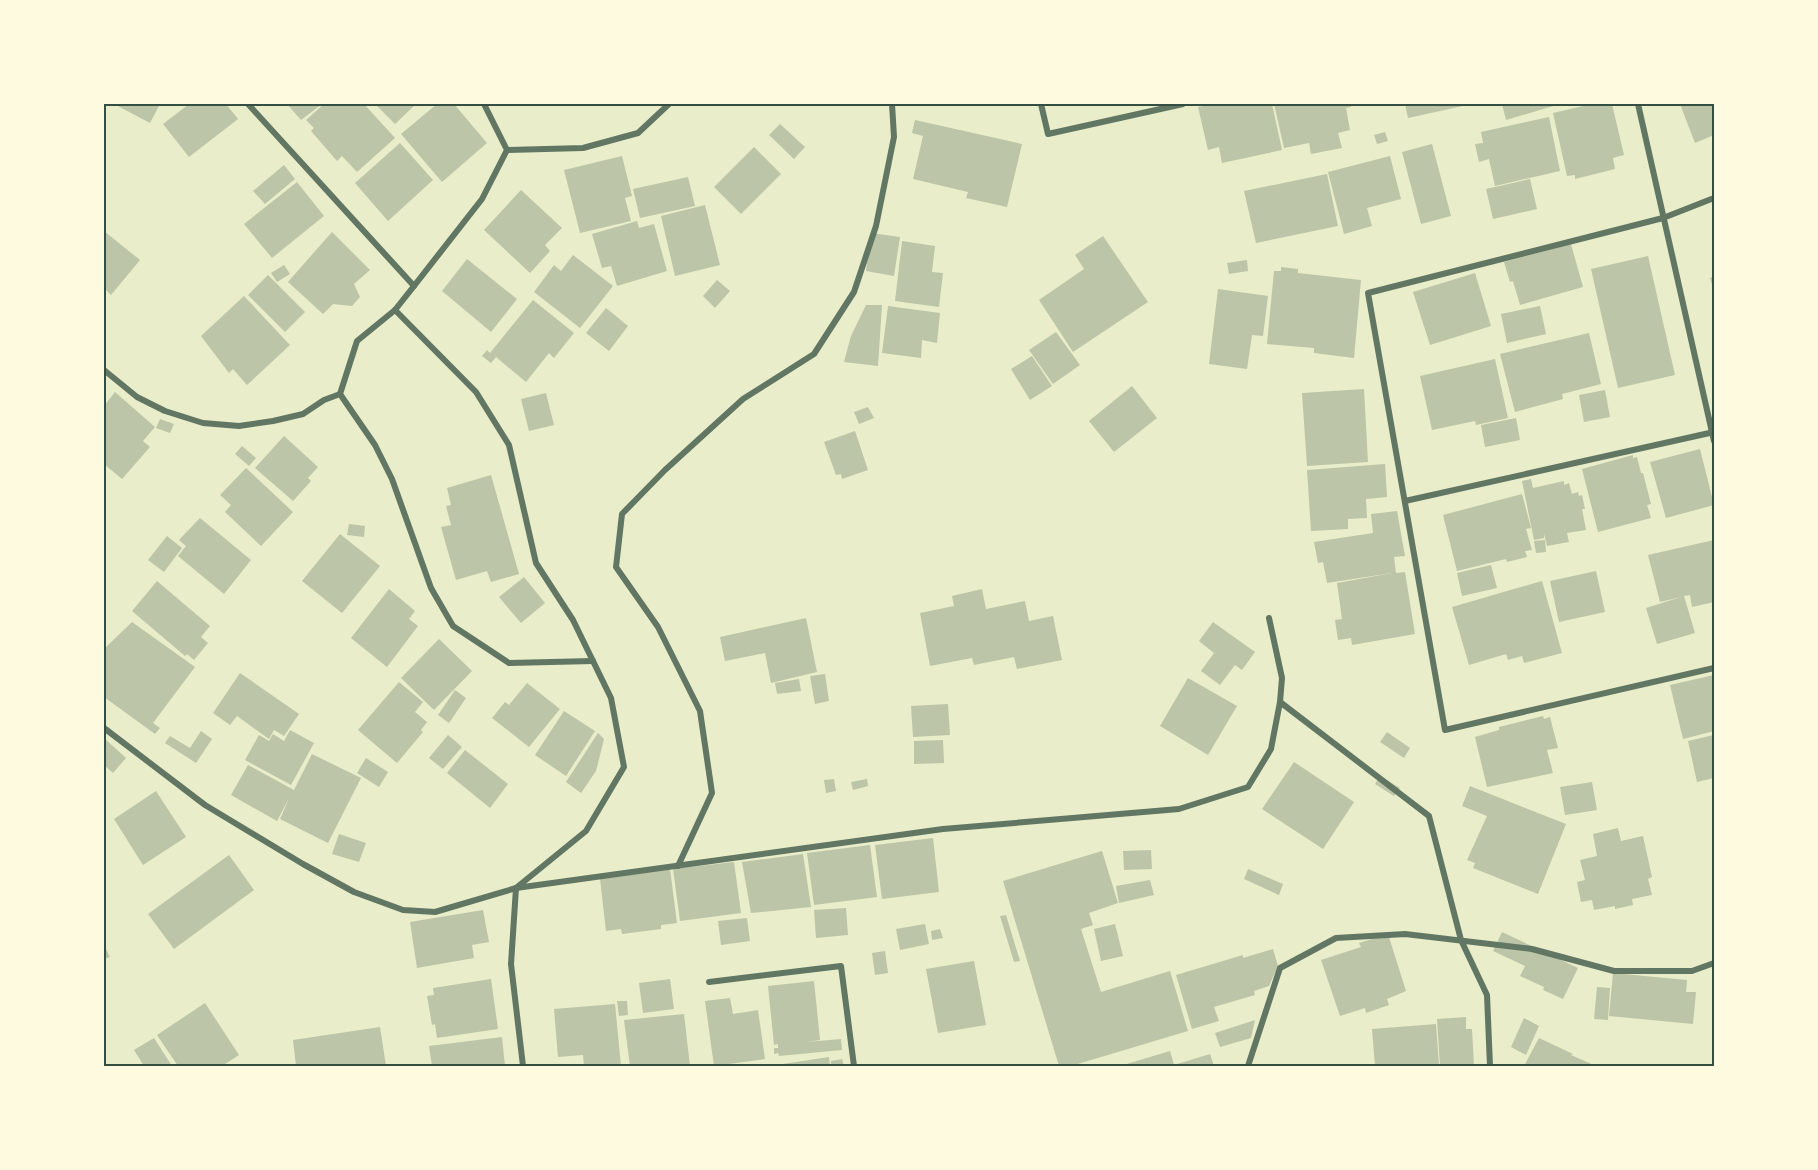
<svg xmlns="http://www.w3.org/2000/svg" width="1818" height="1170" font-family="Inter,sans-serif">
	<rect width="100%" height="100%" fill="#e9edc9"/>
	<g fill="#bcc5a7">
		<polygon points="114,104 160,104 150,123"/>
		<polygon points="189,104 226,104 238,119 189,157 163,124"/>
		<polygon points="287,104 322,104 301,120"/>
		<polygon points="324,104 364,104 395,138 357,172 342,156 337,161 311,131 314,128 306,120"/>
		<polygon points="375,104 416,104 395,124"/>
		<polygon points="437,104 454,104 487,143 442,182 401,134"/>
		<polygon points="1214,104 1272,104 1282,150 1222,163 1219,147 1208,150 1198,107"/>
		<polygon points="1274,104 1351,104 1351,107 1346,108 1350,130 1338,133 1342,148 1311,154 1309,143 1284,148"/>
		<polygon points="1405,104 1472,104 1408,118"/>
		<polygon points="1502,104 1560,104 1506,120"/>
		<polygon points="1592,104 1612,104 1624,155 1613,158 1615,169 1575,179 1575,175 1567,176 1553,113"/>
		<polygon points="1680,104 1714,104 1714,135 1695,143"/>
		<polygon points="1549,117 1560,171 1495,186 1489,159 1479,162 1475,144 1483,143 1481,132"/>
		<polygon points="915,120 1022,144 1007,207 966,198 968,192 913,179 923,136 912,133"/>
		<polygon points="780,124 805,147 794,159 769,135"/>
		<polygon points="1385,132 1388,141 1377,144 1374,135"/>
		<polygon points="400,143 433,180 388,221 355,183"/>
		<polygon points="1432,144 1451,216 1421,224 1402,152"/>
		<polygon points="754,147 781,174 741,214 714,187"/>
		<polygon points="622,156 632,196 625,198 631,221 580,233 564,170"/>
		<polygon points="1390,156 1401,199 1367,208 1372,226 1344,234 1328,172"/>
		<polygon points="284,165 295,179 265,204 253,191"/>
		<polygon points="1327,174 1338,226 1256,243 1244,191"/>
		<polygon points="688,177 695,206 640,218 633,189"/>
		<polygon points="1530,179 1537,209 1493,219 1486,189"/>
		<polygon points="297,182 324,216 272,258 244,224"/>
		<polygon points="521,190 562,228 545,245 550,251 530,273 484,230"/>
		<polygon points="705,205 720,265 675,276 661,216"/>
		<polygon points="637,221 639,228 654,224 667,271 617,286 611,266 602,268 592,234"/>
		<polygon points="104,231 140,260 111,295 104,288"/>
		<polygon points="332,232 370,270 354,284 360,297 352,306 333,304 323,314 288,282"/>
		<polygon points="871,233 900,237 894,276 866,271"/>
		<polygon points="1103,236 1148,302 1073,352 1039,300 1084,269 1075,255"/>
		<polygon points="902,241 935,246 932,272 943,273 939,307 895,301"/>
		<polygon points="1571,244 1583,287 1520,305 1513,281 1510,282 1504,262"/>
		<polygon points="573,255 613,286 580,328 534,292 554,265 561,271"/>
		<polygon points="1648,256 1675,375 1618,388 1591,269"/>
		<polygon points="467,259 517,299 491,332 442,291"/>
		<polygon points="1247,260 1248,271 1229,274 1227,263"/>
		<polygon points="284,265 290,274 277,282 271,273"/>
		<polygon points="1281,267 1298,269 1298,273 1361,280 1354,358 1314,353 1314,348 1267,344 1274,271 1281,271"/>
		<polygon points="1475,273 1491,326 1430,345 1413,292"/>
		<polygon points="268,275 305,312 285,332 248,295"/>
		<polygon points="1714,276 1714,291 1710,278"/>
		<polygon points="717,280 730,291 715,308 703,296"/>
		<polygon points="1218,289 1268,296 1263,336 1252,335 1247,369 1209,364"/>
		<polygon points="244,296 290,345 247,385 233,369 229,373 201,336"/>
		<polygon points="533,300 574,333 554,358 549,353 526,382 496,357 491,363 482,356 487,350 490,353"/>
		<polygon points="866,305 882,305 878,366 844,362 851,336"/>
		<polygon points="888,306 940,313 937,343 922,340 921,358 882,353"/>
		<polygon points="1540,306 1546,334 1507,343 1501,314"/>
		<polygon points="606,308 628,326 609,351 586,333"/>
		<polygon points="1056,332 1080,365 1053,384 1029,350"/>
		<polygon points="1589,333 1601,384 1562,394 1563,399 1515,412 1500,354"/>
		<polygon points="1032,356 1052,386 1030,400 1011,369"/>
		<polygon points="1495,359 1508,418 1476,425 1475,421 1432,430 1420,376"/>
		<polygon points="1132,386 1157,418 1114,452 1089,421"/>
		<polygon points="1364,389 1368,462 1307,466 1302,393"/>
		<polygon points="1605,390 1610,417 1584,422 1579,395"/>
		<polygon points="115,392 155,427 143,441 150,447 122,479 104,464 104,406"/>
		<polygon points="546,393 554,425 529,431 521,399"/>
		<polygon points="868,407 874,418 859,424 854,412"/>
		<polygon points="1516,418 1520,440 1485,447 1481,425"/>
		<polygon points="160,419 174,424 170,433 156,428"/>
		<polygon points="855,431 868,470 842,479 841,474 836,475 824,442"/>
		<polygon points="284,436 318,467 308,478 311,481 293,501 255,468"/>
		<polygon points="242,446 256,458 249,466 235,454"/>
		<polygon points="1700,449 1714,505 1666,518 1650,462"/>
		<polygon points="1633,455 1633,458 1637,457 1641,473 1643,473 1651,504 1647,505 1651,518 1598,532 1582,469"/>
		<polygon points="1385,464 1387,497 1366,499 1367,518 1348,519 1348,529 1311,531 1307,470"/>
		<polygon points="246,468 293,512 261,546 225,512 231,505 220,495"/>
		<polygon points="491,475 519,574 491,582 487,571 456,580 441,527 451,525 446,506 451,505 447,488"/>
		<polygon points="1531,479 1533,488 1564,481 1564,485 1569,483 1572,494 1578,492 1579,496 1582,495 1585,509 1582,509 1586,530 1567,533 1569,542 1547,546 1544,534 1544,538 1534,540 1522,481"/>
		<polygon points="1522,494 1531,528 1526,529 1532,550 1525,551 1527,557 1507,562 1506,559 1457,571 1443,515"/>
		<polygon points="1397,511 1405,556 1394,557 1396,573 1405,572 1415,634 1352,645 1351,638 1338,640 1335,620 1342,619 1337,583 1392,573 1327,583 1323,562 1318,563 1314,542 1373,533 1371,514"/>
		<polygon points="200,518 251,560 224,594 178,556 186,546 179,540"/>
		<polygon points="349,524 365,526 364,537 347,535"/>
		<polygon points="340,534 380,566 342,613 302,581"/>
		<polygon points="167,536 182,548 164,572 148,560"/>
		<polygon points="1545,540 1546,552 1536,553 1534,541"/>
		<polygon points="1714,540 1714,602 1692,607 1690,595 1684,596 1695,633 1657,644 1646,608 1681,597 1660,602 1648,555"/>
		<polygon points="1491,565 1497,588 1462,596 1457,573"/>
		<polygon points="1596,571 1605,612 1559,622 1550,581"/>
		<polygon points="524,577 545,603 521,623 499,597"/>
		<polygon points="157,581 210,626 201,637 208,643 194,660 187,654 185,656 132,611"/>
		<polygon points="1542,581 1562,653 1524,663 1522,656 1508,660 1506,654 1469,665 1452,607"/>
		<polygon points="389,589 415,611 409,619 418,626 387,667 351,638"/>
		<polygon points="982,589 986,609 1025,601 1029,621 1053,616 1062,660 1017,669 1014,657 974,665 972,658 930,666 920,613 954,606 952,596"/>
		<polygon points="806,618 817,672 771,683 765,653 725,661 720,637"/>
		<polygon points="132,622 195,667 153,723 160,728 155,734 104,697 104,649"/>
		<polygon points="1213,622 1255,652 1242,670 1235,665 1220,685 1201,671 1214,653 1199,641"/>
		<polygon points="439,639 472,671 434,710 401,678"/>
		<polygon points="240,673 299,714 284,736 274,730 269,739 237,716 230,725 213,713"/>
		<polygon points="825,674 829,701 815,704 810,676"/>
		<polygon points="1714,675 1714,731 1683,739 1670,685"/>
		<polygon points="1188,678 1237,706 1208,755 1160,726"/>
		<polygon points="799,679 801,691 777,694 775,683"/>
		<polygon points="399,682 423,702 415,712 427,722 421,730 423,732 397,763 358,730"/>
		<polygon points="527,683 560,709 529,747 492,718 505,702 509,705"/>
		<polygon points="455,690 466,698 449,723 438,715"/>
		<polygon points="948,704 950,735 913,737 911,706"/>
		<polygon points="564,711 595,731 566,776 535,755"/>
		<polygon points="1543,716 1544,719 1550,717 1558,748 1547,750 1553,773 1487,787 1475,737 1499,730 1499,727"/>
		<polygon points="290,730 314,743 291,785 245,760 259,735 269,741 273,734 284,741"/>
		<polygon points="201,731 212,739 196,763 165,743 170,736 190,748"/>
		<polygon points="1387,732 1410,748 1404,758 1380,742"/>
		<polygon points="598,733 604,739 596,771 581,793 566,782"/>
		<polygon points="448,735 462,747 443,769 429,758"/>
		<polygon points="1714,735 1714,778 1697,782 1688,741"/>
		<polygon points="104,738 126,758 113,773 104,765"/>
		<polygon points="943,740 944,763 914,764 914,741"/>
		<polygon points="465,750 508,784 490,808 447,773"/>
		<polygon points="312,754 361,778 328,843 280,819 289,798 277,821 231,795 248,765 294,790"/>
		<polygon points="366,758 388,772 379,787 357,773"/>
		<polygon points="1294,762 1354,802 1323,849 1262,809"/>
		<polygon points="1380,776 1400,788 1394,796 1375,784"/>
		<polygon points="834,779 836,791 826,793 824,780"/>
		<polygon points="867,779 868,786 853,790 851,782"/>
		<polygon points="1592,782 1597,810 1565,815 1560,787"/>
		<polygon points="1470,786 1566,824 1538,894 1473,868 1475,863 1467,860 1487,816 1462,806"/>
		<polygon points="156,791 186,837 143,865 114,819"/>
		<polygon points="1618,828 1621,841 1643,836 1652,877 1648,879 1652,895 1632,899 1633,905 1615,909 1615,906 1594,910 1592,900 1581,902 1577,882 1585,880 1580,860 1597,856 1593,834"/>
		<polygon points="339,834 366,843 359,862 332,854"/>
		<polygon points="933,838 939,892 882,899 875,845"/>
		<polygon points="870,845 877,897 814,905 807,853"/>
		<polygon points="1151,850 1152,869 1124,870 1123,851"/>
		<polygon points="1102,851 1118,903 1089,913 1093,925 1081,929 1101,992 1170,971 1188,1031 1071,1066 1059,1066 1003,881"/>
		<polygon points="803,854 811,907 751,913 742,862"/>
		<polygon points="229,855 254,890 174,949 148,914"/>
		<polygon points="734,862 741,913 680,921 673,869"/>
		<polygon points="670,869 677,923 661,925 661,929 622,934 621,929 606,931 600,879"/>
		<polygon points="1248,869 1283,884 1279,895 1244,879"/>
		<polygon points="1150,880 1154,895 1119,903 1116,886"/>
		<polygon points="846,908 848,935 816,938 814,910"/>
		<polygon points="483,910 489,942 472,945 474,958 417,968 410,922"/>
		<polygon points="1006,915 1020,961 1014,962 1000,916"/>
		<polygon points="747,918 750,941 721,945 718,921"/>
		<polygon points="925,924 929,944 900,950 896,929"/>
		<polygon points="1115,924 1123,956 1101,961 1094,929"/>
		<polygon points="940,929 943,938 932,940 931,931"/>
		<polygon points="1502,932 1578,968 1563,999 1543,990 1544,987 1520,976 1525,966 1493,951"/>
		<polygon points="1388,934 1406,991 1387,999 1389,1005 1366,1013 1365,1008 1340,1016 1321,960 1361,947 1359,943"/>
		<polygon points="104,945 110,957 104,959"/>
		<polygon points="1273,949 1278,966 1269,986 1254,991 1255,995 1214,1007 1219,1021 1192,1029 1176,975 1243,955 1243,958"/>
		<polygon points="885,951 888,973 875,975 872,953"/>
		<polygon points="974,961 986,1025 938,1033 926,969"/>
		<polygon points="1613,973 1687,980 1686,992 1696,992 1693,1024 1609,1016"/>
		<polygon points="491,979 498,1029 437,1038 435,1024 432,1025 427,996 434,995 433,988"/>
		<polygon points="670,979 674,1009 643,1013 639,983"/>
		<polygon points="814,981 820,1040 806,1042 841,1039 842,1050 779,1056 778,1053 774,1054 774,1048 778,1048 778,1044 774,1045 768,986"/>
		<polygon points="1597,987 1610,988 1608,1020 1594,1019"/>
		<polygon points="730,998 733,1014 758,1010 765,1059 714,1066 705,1001"/>
		<polygon points="617,1001 627,1001 628,1015 619,1016"/>
		<polygon points="205,1003 239,1055 222,1066 178,1066 157,1035"/>
		<polygon points="615,1004 621,1066 584,1066 583,1055 558,1057 554,1009"/>
		<polygon points="684,1014 690,1066 630,1066 624,1020"/>
		<polygon points="1466,1017 1466,1029 1472,1029 1474,1066 1440,1066 1437,1019"/>
		<polygon points="1524,1018 1539,1026 1526,1055 1511,1047"/>
		<polygon points="1255,1020 1251,1038 1220,1047 1215,1033"/>
		<polygon points="1436,1024 1439,1066 1375,1066 1372,1029"/>
		<polygon points="380,1027 386,1066 296,1066 293,1040"/>
		<polygon points="502,1037 505,1066 432,1066 429,1046"/>
		<polygon points="154,1038 172,1066 144,1066 134,1050"/>
		<polygon points="1539,1038 1573,1054 1571,1055 1596,1066 1524,1066"/>
		<polygon points="1170,1051 1174,1065 1210,1054 1214,1066 1120,1066"/>
		<polygon points="829,1057 830,1066 776,1066 776,1065"/>
		<polygon points="842,1059 844,1066 831,1066 831,1061"/>
	</g>
	<g fill="none" stroke-linecap="round" stroke-linejoin="round">
		<g stroke="#617663" stroke-width="6">
			<polyline points="248,104 414,286"/>
			<polyline points="484,104 507,150 482,199 414,286 395,310 357,341 340,394 375,445 392,479 431,588 453,626 509,663 593,661"/>
			<polyline points="1041,104 1048,134 1183,104"/>
			<polyline points="1638,104 1714,441"/>
			<polyline points="507,150 583,148 638,133 669,104"/>
			<polyline points="1714,198 1663,218 1368,293 1445,730 1714,668"/>
			<polyline points="395,310 476,392 509,445 536,563 573,620 611,698 624,767 586,831 516,888 511,964 523,1066"/>
			<polyline points="104,370 137,397 165,411 203,423 239,426 273,421 303,414 324,400 340,394"/>
			<polyline points="1405,501 1714,432"/>
			<polyline points="1280,702 1429,816 1461,940 1487,995 1490,1066"/>
			<polyline points="104,728 205,805 303,864 354,892 403,910 435,912 516,888 943,829 1179,809 1248,787 1271,749 1280,702 1282,678 1269,618"/>
			<polyline points="678,866 712,793 700,711 658,627 616,567 622,514 665,470 743,399 814,354 854,292 876,226 894,137 892,104"/>
			<polyline points="709,982 841,966 854,1066"/>
			<polyline points="1248,1066 1280,968 1336,938 1405,934 1532,949 1614,971 1692,971 1714,963"/>
		</g>
	</g>
	<rect width="1818" height="1170" fill="none" stroke="#fefae0" stroke-width="210"/>
	<rect x="105" y="105" width="1608" height="960" fill="none" stroke="#344e41" stroke-width="2"/>
</svg>
